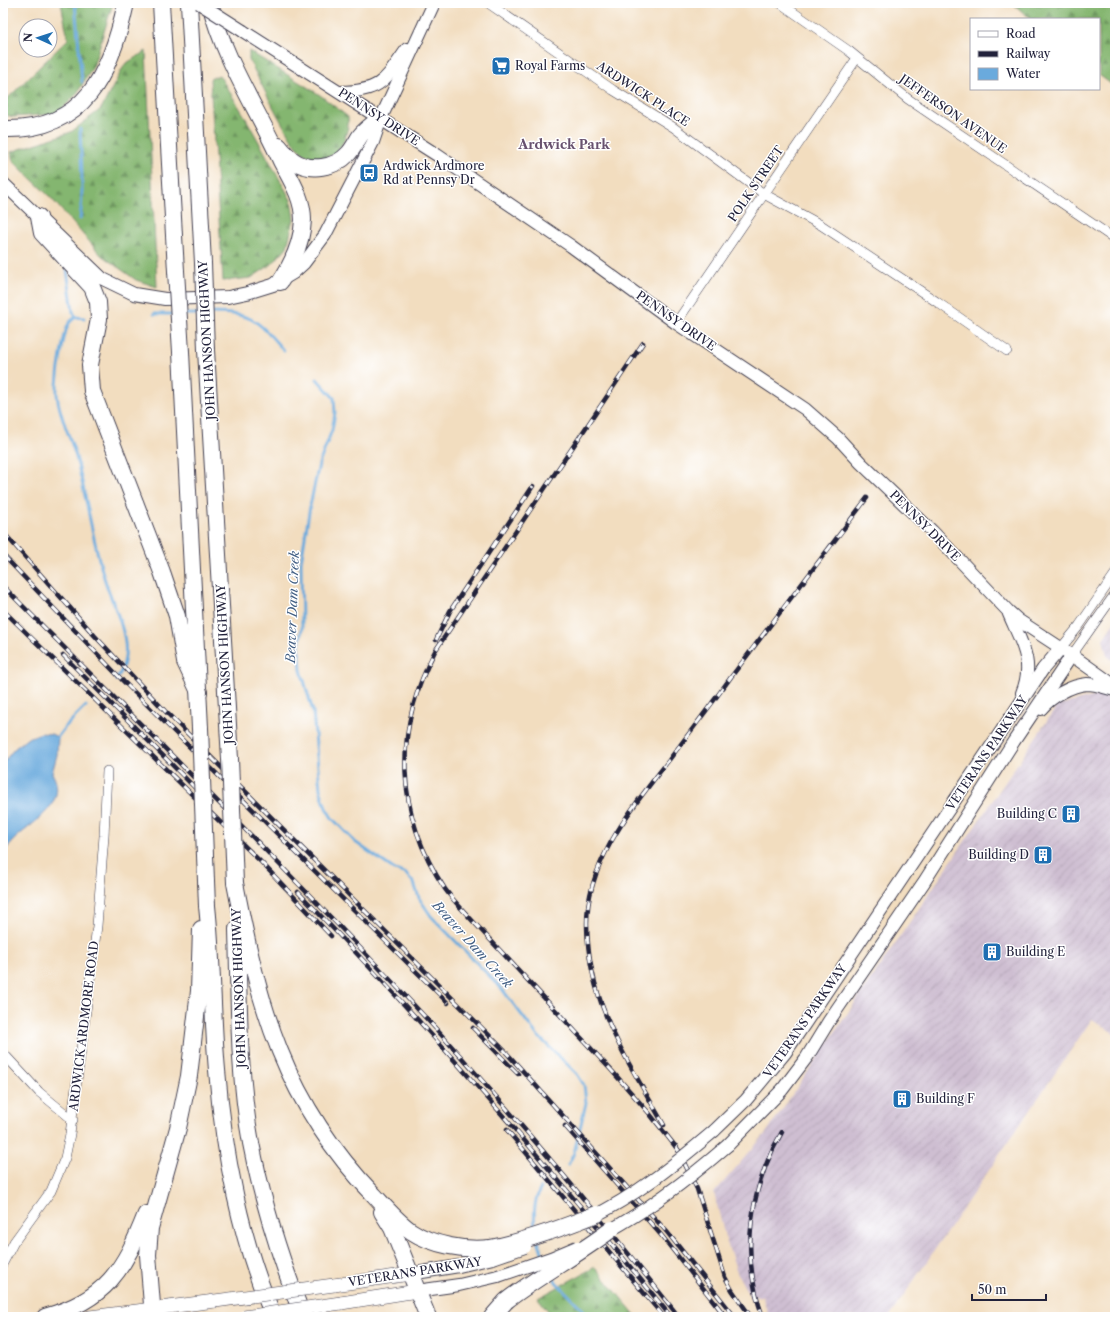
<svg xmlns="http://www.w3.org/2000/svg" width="1118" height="1320" font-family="'Libre Caslon Text',serif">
	<defs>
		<pattern id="industrial-furrows" width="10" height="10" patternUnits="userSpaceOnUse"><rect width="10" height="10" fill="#cebed1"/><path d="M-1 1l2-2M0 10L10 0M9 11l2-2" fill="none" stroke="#b1a3b4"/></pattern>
		<pattern id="forest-firs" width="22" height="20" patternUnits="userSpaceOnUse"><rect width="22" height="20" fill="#84b670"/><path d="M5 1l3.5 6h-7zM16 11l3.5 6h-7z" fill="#6c945d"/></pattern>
	</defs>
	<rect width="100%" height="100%" fill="#fff"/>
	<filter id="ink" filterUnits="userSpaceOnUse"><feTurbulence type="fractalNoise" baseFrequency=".025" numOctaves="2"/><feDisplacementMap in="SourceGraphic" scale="8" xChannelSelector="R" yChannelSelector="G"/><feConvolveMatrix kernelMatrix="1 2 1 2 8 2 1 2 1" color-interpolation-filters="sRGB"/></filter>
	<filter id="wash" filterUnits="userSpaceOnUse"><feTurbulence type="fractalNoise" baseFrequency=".012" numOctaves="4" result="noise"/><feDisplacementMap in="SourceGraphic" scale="16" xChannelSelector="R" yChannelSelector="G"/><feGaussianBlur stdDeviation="0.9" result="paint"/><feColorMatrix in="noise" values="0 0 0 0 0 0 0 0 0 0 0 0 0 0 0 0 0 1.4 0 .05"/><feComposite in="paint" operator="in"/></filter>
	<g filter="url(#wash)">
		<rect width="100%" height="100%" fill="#f2ddbf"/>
		<g fill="url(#industrial-furrows)">
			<polygon points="1115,621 1115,662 1107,656 1103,639"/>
			<polygon points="1103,694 1115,702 1115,1034 1092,1019 889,1317 769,1317 762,1296 750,1297 738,1275 725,1237 714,1193 766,1133 1057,706"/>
		</g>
		<g fill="url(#forest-firs)" stroke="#536c56">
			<polygon points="61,3 113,3 93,67 76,95 57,114 13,117 3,114 3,103 68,39"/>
			<polygon points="1012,3 1115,3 1115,87 1099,75 1099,19 1031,19"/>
			<polygon points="146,51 157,287 136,280 101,255 51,198 13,161 11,152 71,132 101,109 125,64"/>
			<path d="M249,51L320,95L348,117C349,131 345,143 335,153C326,161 313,160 303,153C290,144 259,79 249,60Z"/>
			<polygon points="219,75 244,115 291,200 294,219 287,247 272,264 251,278 223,281 210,79"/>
			<polygon points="595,1267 637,1317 553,1317 538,1298"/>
		</g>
		<path fill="#6aaadd" stroke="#46668c" d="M41,733L51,734L58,737L57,755L52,773C69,802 36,820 17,837C12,841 8,848 3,853V763L14,749L28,738Z"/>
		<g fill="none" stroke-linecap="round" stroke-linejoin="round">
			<g stroke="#6aaadd" stroke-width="3">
				<polyline points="75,3 82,82"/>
				<path d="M80,219C84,188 81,160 80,129"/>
				<polyline points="67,270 73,312 76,317 84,318"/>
				<path d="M209,313C252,312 257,320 284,351"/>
				<polyline points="154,314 174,314"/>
				<polyline points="183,314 200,314"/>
				<path d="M76,317C73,319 70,321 68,325C63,336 56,382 57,394C59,417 72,439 77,461C87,499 92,537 103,574C112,608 140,646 116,680"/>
				<polyline points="317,379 334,398 335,413 332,430 319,464 310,506 301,562 302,628 299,645 301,670 313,712 320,789 326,808 332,818 355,842 395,870 406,874 414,883 419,898 431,916 502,989 537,1035 577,1074 584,1085 586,1103 574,1153 568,1165"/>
				<polyline points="56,739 65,727 86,706"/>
				<path d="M535,1231C534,1217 533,1201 541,1188"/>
				<polyline points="538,1240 544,1258"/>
				<polyline points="553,1275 556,1282 590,1317"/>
			</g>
		</g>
	</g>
	<g filter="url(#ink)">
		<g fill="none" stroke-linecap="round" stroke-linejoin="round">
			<defs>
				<g id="street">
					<polyline points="488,3 613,90 673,127 764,194 821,225 937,302 1007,351"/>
					<polyline points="780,3 849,51 908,99 1115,239"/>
					<polyline points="676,323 857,58"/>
					<polyline points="1061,648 1079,626 1115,574"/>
					<polyline points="1072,655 1115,594"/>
					<polyline points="3,1053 39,1092 73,1120"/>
					<polyline points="3,1263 14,1242 51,1191 65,1158 70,1134 97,926 104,836 107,771"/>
				</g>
				<g id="secondary">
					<polyline points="243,31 437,155 571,246 676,323 805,409 838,438 861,463 932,531 1008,611 1018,620 1070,654 1115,686"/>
					<path d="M341,92C382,91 385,80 407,49"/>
					<polyline points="3,183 103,279 134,294 165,299 228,297 247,293 273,285 293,273 304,263 325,235 373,142 381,118 434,3"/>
					<path d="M1009,614C1021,642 1035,662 1022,693"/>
					<path d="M1041,709C1051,697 1071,685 1087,684C1096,684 1106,688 1115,690"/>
					<polyline points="714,1131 746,1100 785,1053 1043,669 1061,648"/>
					<polyline points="728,1145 782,1090 807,1057 829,1021 924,882 1014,741 1072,655"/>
					<polyline points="410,1274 459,1266 493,1258"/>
					<polyline points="417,1291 459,1285 498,1276"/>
				</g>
				<g id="primary">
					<polyline points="334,1285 410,1274"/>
					<polyline points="341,1303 417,1291"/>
					<polyline points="90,1317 215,1301"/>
				</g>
				<g id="highway">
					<polyline points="161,3 176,271"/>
					<polyline points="189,3 203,263"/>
					<path d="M210,3C224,60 257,108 281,161C291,180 303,198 303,220C302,243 292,264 280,282"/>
					<path d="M3,129C85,132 111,73 126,3"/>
					<path d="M279,146C283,151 288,157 294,161C310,172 335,168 348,154C353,149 356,142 360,136C365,129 374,123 381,118"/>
					<polyline points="39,217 42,233 92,287 98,302 99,319 90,365 92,391 162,572 177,616 185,662 199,692"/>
					<polyline points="206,350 230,759"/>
					<polyline points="181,352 200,728"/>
					<path d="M235,883C259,1007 284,1102 374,1195C386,1208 397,1221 411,1231C432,1245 465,1251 490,1248"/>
					<path d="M207,906C213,961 212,1015 217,1070C223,1149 241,1244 274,1317"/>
					<path d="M237,929C239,1000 238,1074 251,1143C262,1200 282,1263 303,1317"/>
					<polyline points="382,1212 392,1228 428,1317"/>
					<path d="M45,1317C106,1300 124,1270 146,1214"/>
					<polyline points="153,1317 148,1255 150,1228 178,1128 189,1076 199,991 201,929"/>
					<polyline points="492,1317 506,1301"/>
				</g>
			</defs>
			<use href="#street" stroke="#413e4f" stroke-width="10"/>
			<use href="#secondary" stroke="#413e4f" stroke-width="14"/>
			<use href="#primary" stroke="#413e4f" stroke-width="14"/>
			<use href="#highway" stroke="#413e4f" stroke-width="18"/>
			<use href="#street" stroke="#fff" stroke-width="9"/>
			<use href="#secondary" stroke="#fff" stroke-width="12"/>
			<use href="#primary" stroke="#fff" stroke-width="13"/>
			<use href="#highway" stroke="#fff" stroke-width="16"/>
			<defs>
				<g id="rail">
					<path d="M643,343L435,651C393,731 395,813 445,889C452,899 461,908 469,917L612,1071L649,1113L679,1151"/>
					<polyline points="3,532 95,636 165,711 504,1050 667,1232 735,1317"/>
					<polyline points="3,555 124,682 448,1003"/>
					<path d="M3,586C149,733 297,878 437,1030C521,1123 602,1219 679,1317"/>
					<polyline points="3,610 261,862 331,936"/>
					<polyline points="436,640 450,611 533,486"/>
					<polyline points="63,655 211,804"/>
					<path d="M298,892C429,1027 553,1170 671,1317"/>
					<polyline points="473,1028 518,1074"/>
					<path d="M664,1125C627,1059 588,1004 587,925C586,862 633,807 669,760C690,732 711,705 731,677C776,617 822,558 867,498"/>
					<polyline points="565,1126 661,1235 726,1317"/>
					<polyline points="507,1130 664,1317"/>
					<polyline points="676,1146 697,1189 725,1277 732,1290 751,1317"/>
					<path d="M763,1317C740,1255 749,1189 782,1132"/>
				</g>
			</defs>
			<use href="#rail" stroke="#22223b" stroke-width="4.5"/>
			<use href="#rail" stroke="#fff" stroke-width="3" stroke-dasharray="9" stroke-linecap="butt"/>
			<defs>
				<g id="secondary-bridge">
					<polyline points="199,3 243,31"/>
					<path d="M590,1218C636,1196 675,1164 714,1131"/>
					<path d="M605,1233C650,1209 690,1178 728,1145"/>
					<polyline points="493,1258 525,1247"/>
					<polyline points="498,1276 551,1258 577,1247"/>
				</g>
				<g id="primary-bridge">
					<polyline points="215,1301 334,1285"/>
					<polyline points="244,1317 341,1303"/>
				</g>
				<g id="highway-bridge">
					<polyline points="203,263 206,350"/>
					<polyline points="176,271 181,352"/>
					<polyline points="200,728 207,906"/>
					<polyline points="230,759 235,883"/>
					<path d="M490,1248C527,1241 562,1228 597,1214"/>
					<path d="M506,1301C540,1275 578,1255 612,1229"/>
				</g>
			</defs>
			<use href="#secondary-bridge" stroke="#413e4f" stroke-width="14" stroke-linecap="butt"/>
			<use href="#primary-bridge" stroke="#413e4f" stroke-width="14" stroke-linecap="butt"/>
			<use href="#highway-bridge" stroke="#413e4f" stroke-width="18" stroke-linecap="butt"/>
			<use href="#secondary-bridge" stroke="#fff" stroke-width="12"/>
			<use href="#primary-bridge" stroke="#fff" stroke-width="13"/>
			<use href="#highway-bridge" stroke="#fff" stroke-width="16"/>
		</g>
	</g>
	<defs>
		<symbol id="supermarket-square" viewBox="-11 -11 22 22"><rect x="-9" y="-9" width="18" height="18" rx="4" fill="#1f6fb2" stroke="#fff"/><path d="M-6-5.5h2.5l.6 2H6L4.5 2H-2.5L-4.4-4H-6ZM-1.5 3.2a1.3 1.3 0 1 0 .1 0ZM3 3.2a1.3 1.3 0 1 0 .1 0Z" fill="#fff"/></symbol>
		<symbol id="bus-square" viewBox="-11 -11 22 22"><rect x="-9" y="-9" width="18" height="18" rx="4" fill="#1f6fb2" stroke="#fff"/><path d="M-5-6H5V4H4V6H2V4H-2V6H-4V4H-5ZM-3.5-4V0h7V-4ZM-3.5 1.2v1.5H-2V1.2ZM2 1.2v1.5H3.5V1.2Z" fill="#fff"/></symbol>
		<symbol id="building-square" viewBox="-11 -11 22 22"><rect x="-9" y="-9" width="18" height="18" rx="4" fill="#1f6fb2" stroke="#fff"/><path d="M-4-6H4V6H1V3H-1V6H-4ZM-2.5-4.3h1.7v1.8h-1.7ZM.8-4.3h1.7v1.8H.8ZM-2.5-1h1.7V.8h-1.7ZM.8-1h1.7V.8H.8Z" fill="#fff"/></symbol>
	</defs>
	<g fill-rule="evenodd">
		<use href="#supermarket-square" x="490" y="55" width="22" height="22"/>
		<use href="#bus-square" x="358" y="162" width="22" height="22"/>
		<use href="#building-square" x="1060" y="803" width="22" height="22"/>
		<use href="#building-square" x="1032" y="844" width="22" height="22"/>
		<use href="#building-square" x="981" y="941" width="22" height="22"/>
		<use href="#building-square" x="891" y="1088" width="22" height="22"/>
	</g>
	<g text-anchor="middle" stroke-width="3" stroke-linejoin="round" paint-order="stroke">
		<g font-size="12" fill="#22223b" stroke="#fff" text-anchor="start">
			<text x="515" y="70">Royal Farms</text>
			<text x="383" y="170">Ardwick Ardmore<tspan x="383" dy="14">Rd at Pennsy Dr</tspan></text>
			<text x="1057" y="818" text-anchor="end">Building C</text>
			<text x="1029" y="859" text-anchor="end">Building D</text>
			<text x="1006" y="956">Building E</text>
			<text x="916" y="1103">Building F</text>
		</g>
		<g font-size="12" fill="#22223b" stroke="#fff">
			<text transform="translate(643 94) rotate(33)" y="4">ARDWICK PLACE</text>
			<text transform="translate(953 114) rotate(35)" y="4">JEFFERSON AVENUE</text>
			<text transform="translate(379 117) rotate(33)" y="4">PENNSY DRIVE</text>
			<text transform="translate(756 184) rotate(-56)" y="4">POLK STREET</text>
			<text transform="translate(676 321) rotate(35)" y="4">PENNSY DRIVE</text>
			<text transform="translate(207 340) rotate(-93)" y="4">JOHN HANSON HIGHWAY</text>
			<text transform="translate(925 526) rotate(45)" y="4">PENNSY DRIVE</text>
			<text transform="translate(225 664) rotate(-93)" y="4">JOHN HANSON HIGHWAY</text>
			<text transform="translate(987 753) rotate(-56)" y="4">VETERANS PARKWAY</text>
			<text transform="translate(239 988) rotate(-92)" y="4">JOHN HANSON HIGHWAY</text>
			<text transform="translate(805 1021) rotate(-55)" y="4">VETERANS PARKWAY</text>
			<text transform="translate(84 1026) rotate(-83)" y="4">ARDWICK ARDMORE ROAD</text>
			<text transform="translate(415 1272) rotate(-9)" y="4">VETERANS PARKWAY</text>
		</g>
		<g font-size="13" font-weight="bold" fill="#68526f" stroke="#fff">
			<text x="564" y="149">Ardwick Park</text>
		</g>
		<g font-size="13" font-style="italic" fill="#425f84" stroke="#fff">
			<text transform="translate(292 607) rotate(-88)" y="5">Beaver Dam Creek</text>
			<text transform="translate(473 944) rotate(48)" y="5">Beaver Dam Creek</text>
		</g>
	</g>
	<rect width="1118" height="1320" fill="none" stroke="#fff" stroke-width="16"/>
	<rect x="970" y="18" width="130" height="72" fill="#ffffff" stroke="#a7a7b1"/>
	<rect x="978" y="31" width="20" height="6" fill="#ffffff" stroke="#a7a7b1"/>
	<text x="1006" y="38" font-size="12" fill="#22223b">Road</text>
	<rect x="978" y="51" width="20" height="6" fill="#22223b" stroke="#a7a7b1"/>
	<text x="1006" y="58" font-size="12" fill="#22223b">Railway</text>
	<rect x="978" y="68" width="20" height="12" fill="#6aaadd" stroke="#a7a7b1"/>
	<text x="1006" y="78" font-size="12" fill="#22223b">Water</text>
	<g transform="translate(38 38) rotate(273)"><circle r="19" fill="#ffffff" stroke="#a7a7b1"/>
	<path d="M0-3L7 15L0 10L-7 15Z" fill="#1f6fb2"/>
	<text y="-6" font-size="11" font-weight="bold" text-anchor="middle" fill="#22223b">N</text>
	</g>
	<path d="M972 1294v6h74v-6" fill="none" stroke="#22223b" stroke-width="2"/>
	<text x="978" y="1294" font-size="12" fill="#22223b" stroke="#ffffff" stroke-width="3" paint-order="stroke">50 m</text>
</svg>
